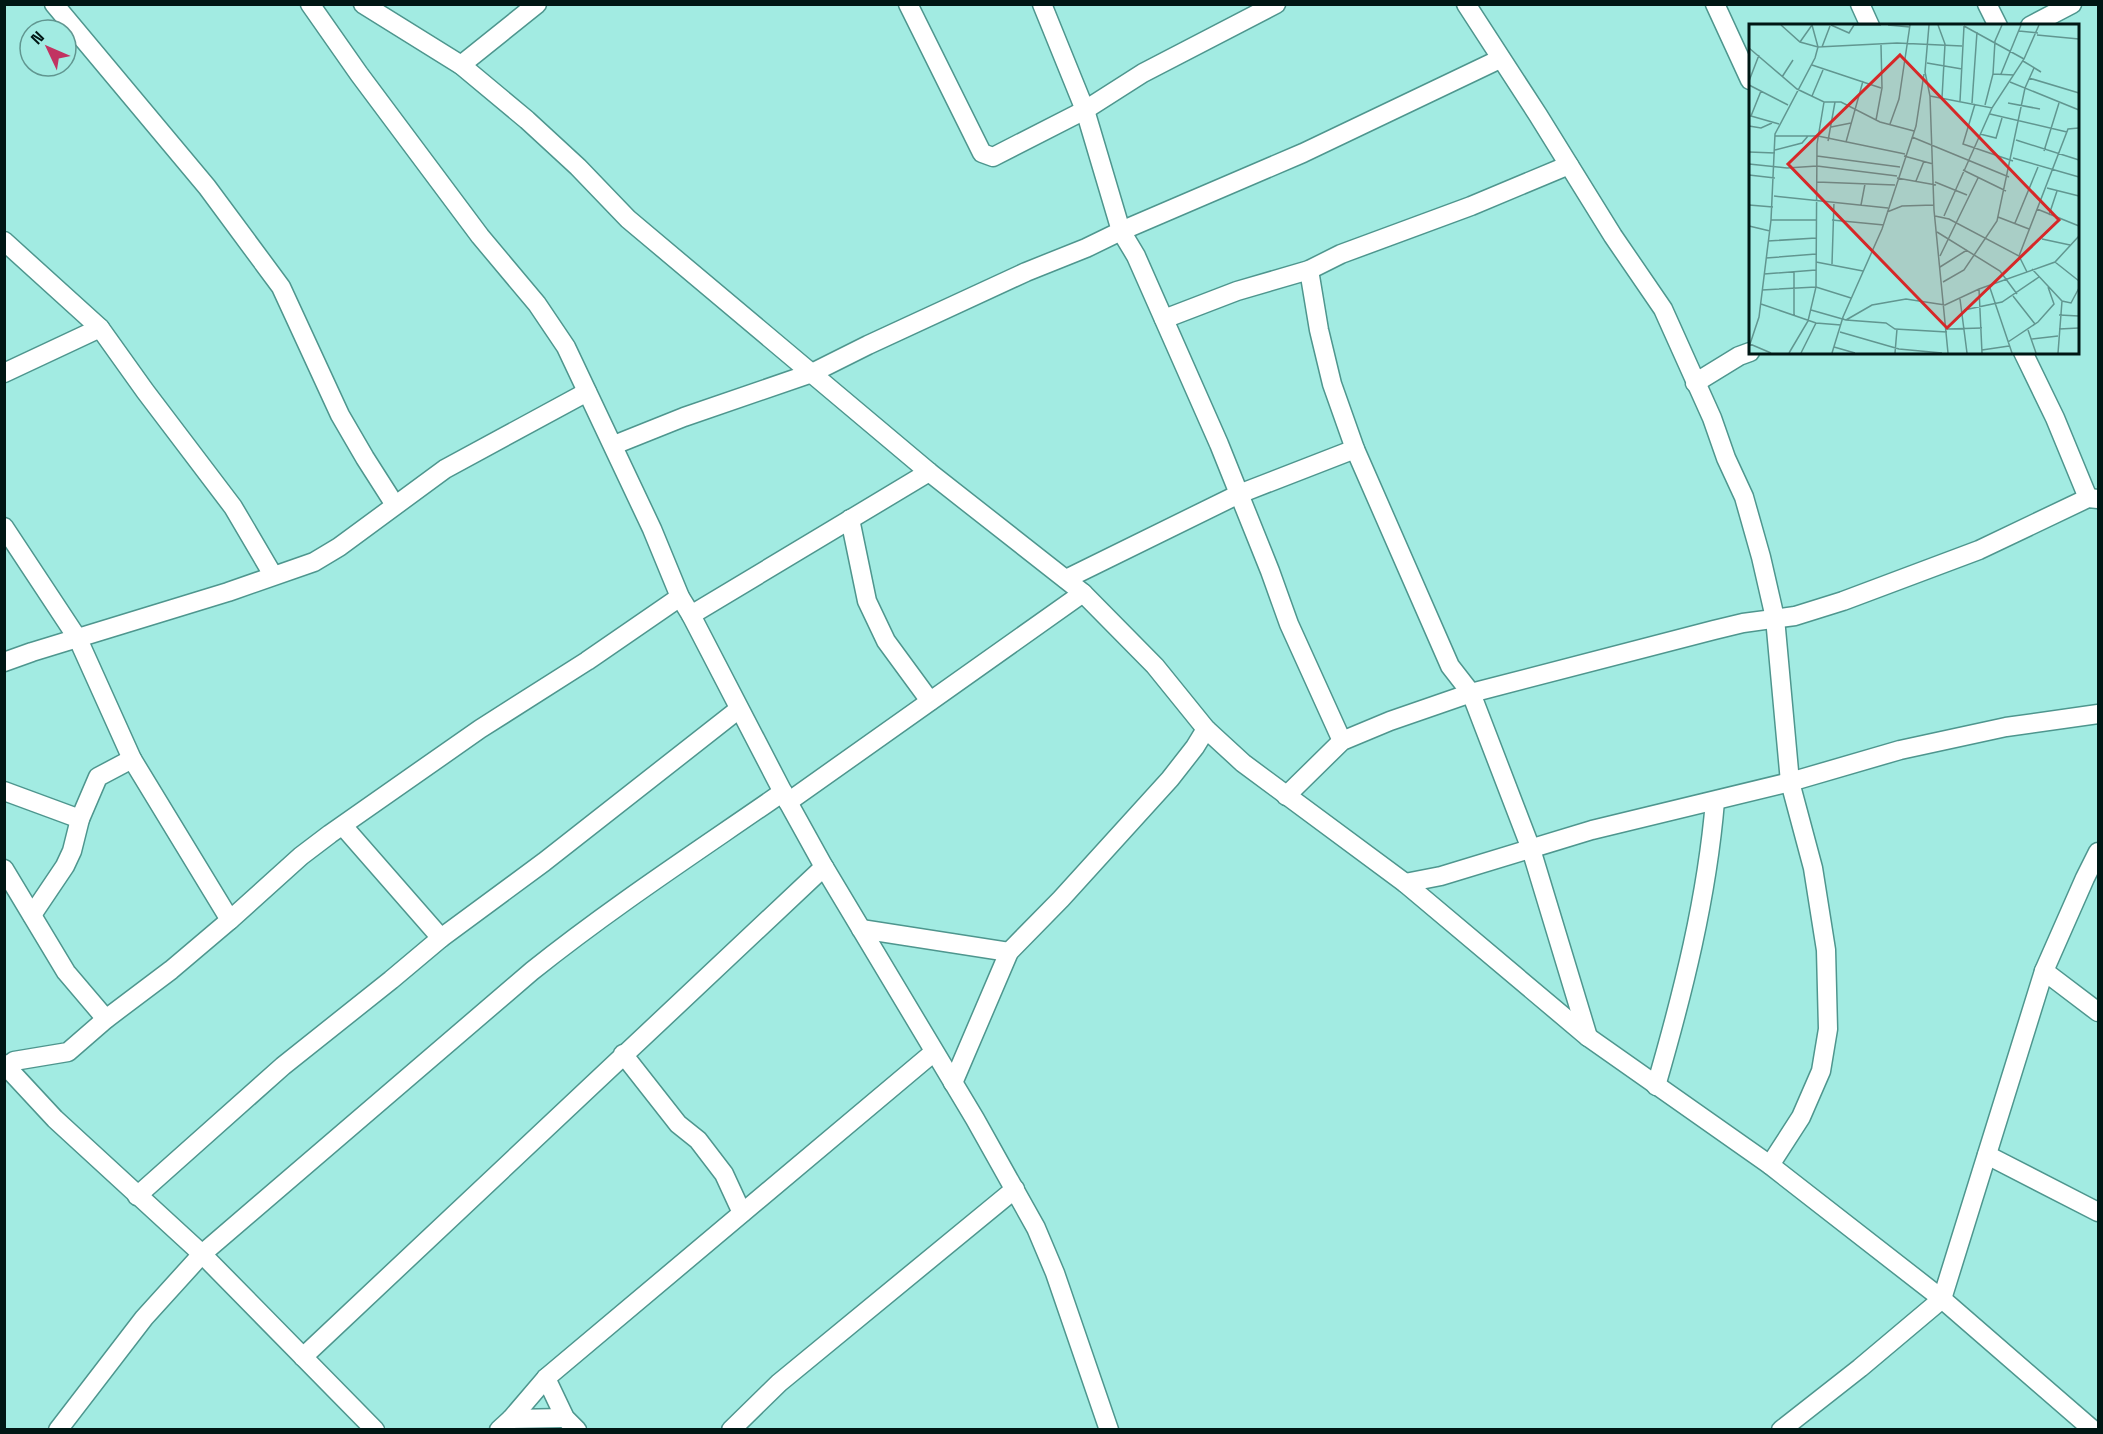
<svg xmlns="http://www.w3.org/2000/svg" width="2103" height="1434" font-family="'Space Grotesk',sans-serif">
	<rect width="100%" height="100%" fill="#a2ebe2"/>
	<g fill="none" stroke-linecap="round" stroke-linejoin="round">
		<defs>
			<g id="minor">
				<polyline points="54,4 207,187 281,287 340,415 365,458 395,505"/>
				<polyline points="310,4 359,74 480,236 537,304 566,347 652,529 680,597 691,615 788,802 824,867 975,1119 1036,1228 1055,1273 1109,1430"/>
				<polyline points="363,4 461,65 527,120 578,167 628,219 929,472 1083,593 1155,666 1206,729 1243,763 1405,883 1588,1037 1770,1165 1942,1299 2093,1430"/>
				<polyline points="908,4 982,153 993,157 1085,110 1143,73 1276,4"/>
				<polyline points="1042,4 1085,110 1121,231 1136,256 1219,444 1270,571 1289,624 1342,741"/>
				<polyline points="1466,4 1538,115 1613,236 1663,309 1712,418 1726,458 1744,497 1761,557 1775,618 1790,782 1813,868 1826,950 1828,1029 1821,1071 1801,1117 1770,1165"/>
				<polyline points="1715,4 1750,80"/>
				<polyline points="1860,4 1870,26"/>
				<polyline points="1987,4 1998,26"/>
				<polyline points="2030,26 2072,4"/>
				<polyline points="461,65 537,4"/>
				<polyline points="4,241 100,328 145,391 233,507 273,575"/>
				<polyline points="1309,270 1319,330 1332,384 1355,449 1450,666 1471,693 1531,849 1588,1037"/>
				<polyline points="1164,319 1237,291 1309,270 1341,254 1471,206 1569,165"/>
				<polyline points="2023,352 2055,418 2088,498"/>
				<polyline points="4,373 100,328"/>
				<polyline points="1695,383 1739,356 1750,352"/>
				<polyline points="614,445 684,417 812,373 868,345 1026,272 1086,248 1121,231 1303,153 1500,59"/>
				<polyline points="850,519 867,601 886,641 930,701"/>
				<polyline points="4,527 78,639 132,759 230,920"/>
				<polyline points="1066,579 1239,494 1355,449"/>
				<polyline points="691,615 929,472"/>
				<polyline points="4,662 32,652 228,592 314,562 339,547 445,469 587,392"/>
				<polyline points="4,791 80,819"/>
				<polyline points="1286,796 1342,741 1390,721 1471,693 1714,630 1743,623 1795,616 1843,601 1979,550 2088,498 2098,499"/>
				<polyline points="788,802 1083,593"/>
				<polyline points="343,826 441,938"/>
				<polyline points="4,869 66,972 106,1019"/>
				<polyline points="1405,883 1441,876 1592,830 1790,782 1900,750 2006,727 2098,714"/>
				<polyline points="32,915 65,866 72,851 80,819 98,777 132,759"/>
				<polyline points="861,929 1009,952"/>
				<polyline points="2044,971 2098,1012"/>
				<polyline points="623,1054 678,1124 698,1140 724,1174 742,1213"/>
				<polyline points="4,1064 55,1119 202,1254 375,1430"/>
				<polyline points="4,1069 14,1061 68,1052 106,1019 171,970 230,920 301,856 330,834 480,729 587,661 680,597"/>
				<polyline points="953,1083 1009,952 1061,899 1170,779 1195,747 1206,729"/>
				<path d="M1656,1086C1683,993 1707,898 1715,801"/>
				<polyline points="1987,1155 2098,1212"/>
				<polyline points="137,1196 283,1066 391,980 441,938 544,862 739,709"/>
				<polyline points="303,1357 824,867"/>
				<polyline points="546,1378 565,1418 577,1430"/>
				<polyline points="511,1419 565,1418"/>
				<path d="M58,1430L144,1318L202,1254L532,971C612,907 698,851 783,792"/>
				<polyline points="499,1430 511,1419 546,1378 934,1052"/>
				<polyline points="731,1430 779,1383 1015,1189"/>
				<polyline points="1781,1430 1860,1368 1942,1299 2044,971 2085,878 2098,852"/>
			</g>
		</defs>
		<use href="#minor" stroke="#4e968e" stroke-width="21"/>
		<use href="#minor" stroke="#fff" stroke-width="18"/>
	</g>
	<g transform="translate(1749 24)">
		<rect width="330" height="330" fill="#a2ebe2"/>
		<path fill="none" stroke="#619690" stroke-width="1.5" d="M32,1L51,18L69,23L148,19L213,22M82,1L100,9L105,1H132M139,1L161,3M180,1L176,48L181,72L185,186L199,329M189,1L196,20L193,74M215,2L275,35M270,7L289,9M288,11L330,15M51,18L63,1M73,23L81,2M0,24L48,65L75,78H92L131,98L165,107M274,37L292,48M178,39L213,45M63,41L132,64M244,50L265,51M252,50L272,1M33,53L44,36M280,54L330,69M0,57L10,31M261,58L330,86M0,61L39,81M12,67L2,92L30,100M63,72L74,46M181,72L243,84L275,35L290,1M211,77L215,2M223,79L228,8M259,79L291,85M226,80L214,120L264,137M236,81L244,50L246,17L253,1M241,90L318,108M127,96L133,64L132,21M141,100L150,75L161,1M0,102L12,104L23,99M82,103L102,99M231,110L247,114L253,94M26,112H69L156,130M163,113L260,153M267,116L330,136M79,117L86,78M97,118L114,57M26,126L53,119L59,112M295,127L310,79M0,128L26,129M68,132L151,143M155,132L184,140M264,134L330,153M0,140L38,144L68,142L148,152M214,146L257,167M0,151L26,154M148,154L187,161M167,157L175,137M68,158L146,161M186,158L218,171M298,164L330,172M25,172L139,184M0,181L24,183M112,181L116,160M288,185L330,202M138,188L153,182L185,181M300,191L308,167M186,192L200,195L270,232L278,248M195,192L243,84M249,193L280,205M22,196H67M83,196L135,201M266,199L289,143M0,202L21,207M188,208L251,247L268,270M293,215L321,221M19,217L67,214M191,232L229,154M270,232L319,105L330,104M17,234L67,230M67,238L114,247M306,238L330,257M83,240L85,178M191,243L218,226M283,245L313,277L322,279L330,264M15,250L67,246M194,258L215,246L248,197L276,64L285,44M240,261L263,329M230,265L233,329M13,266L67,263L102,274M264,272L286,300M211,275L218,329M12,280L67,299L92,301M62,286L97,296L137,299L146,305L198,308M215,286L253,278L290,253M45,291V248M310,291L330,292M97,296L123,281L157,275L196,281L230,265L306,238L330,212M198,305L233,304M310,305L330,304M279,306L287,329M91,308L150,325L193,329M282,315L309,312M259,318L289,298L305,280L299,263M1,320L22,329M0,323L10,293L22,196L26,110L66,34L69,23L63,1M85,323L106,329M233,326L260,322M40,329L59,297L67,263L68,120L75,78M52,329L67,299M83,329L94,293L133,205L167,102L175,50M146,329L148,305M309,329L313,277"/>
		<path fill="#d62828" fill-opacity="0.15" stroke="#d62828" stroke-width="3" d="M151,31L310,196L198,304L39,140Z"/>
		<rect width="330" height="330" fill="none" stroke="#001614" stroke-width="3"/>
	</g>
	<rect width="2103" height="1434" fill="none" stroke="#001614" stroke-width="12"/>
	<g transform="translate(48 48) rotate(314)"><circle r="28" fill="#a2ebe2" stroke="#619690" stroke-width="1.5"/>
	<path d="M0-4.5L10 22L0 15L-10 22Z" fill="#c13361"/>
	<text y="-9" font-size="16" font-weight="bold" text-anchor="middle" fill="#001614">N</text>
	</g>
</svg>
